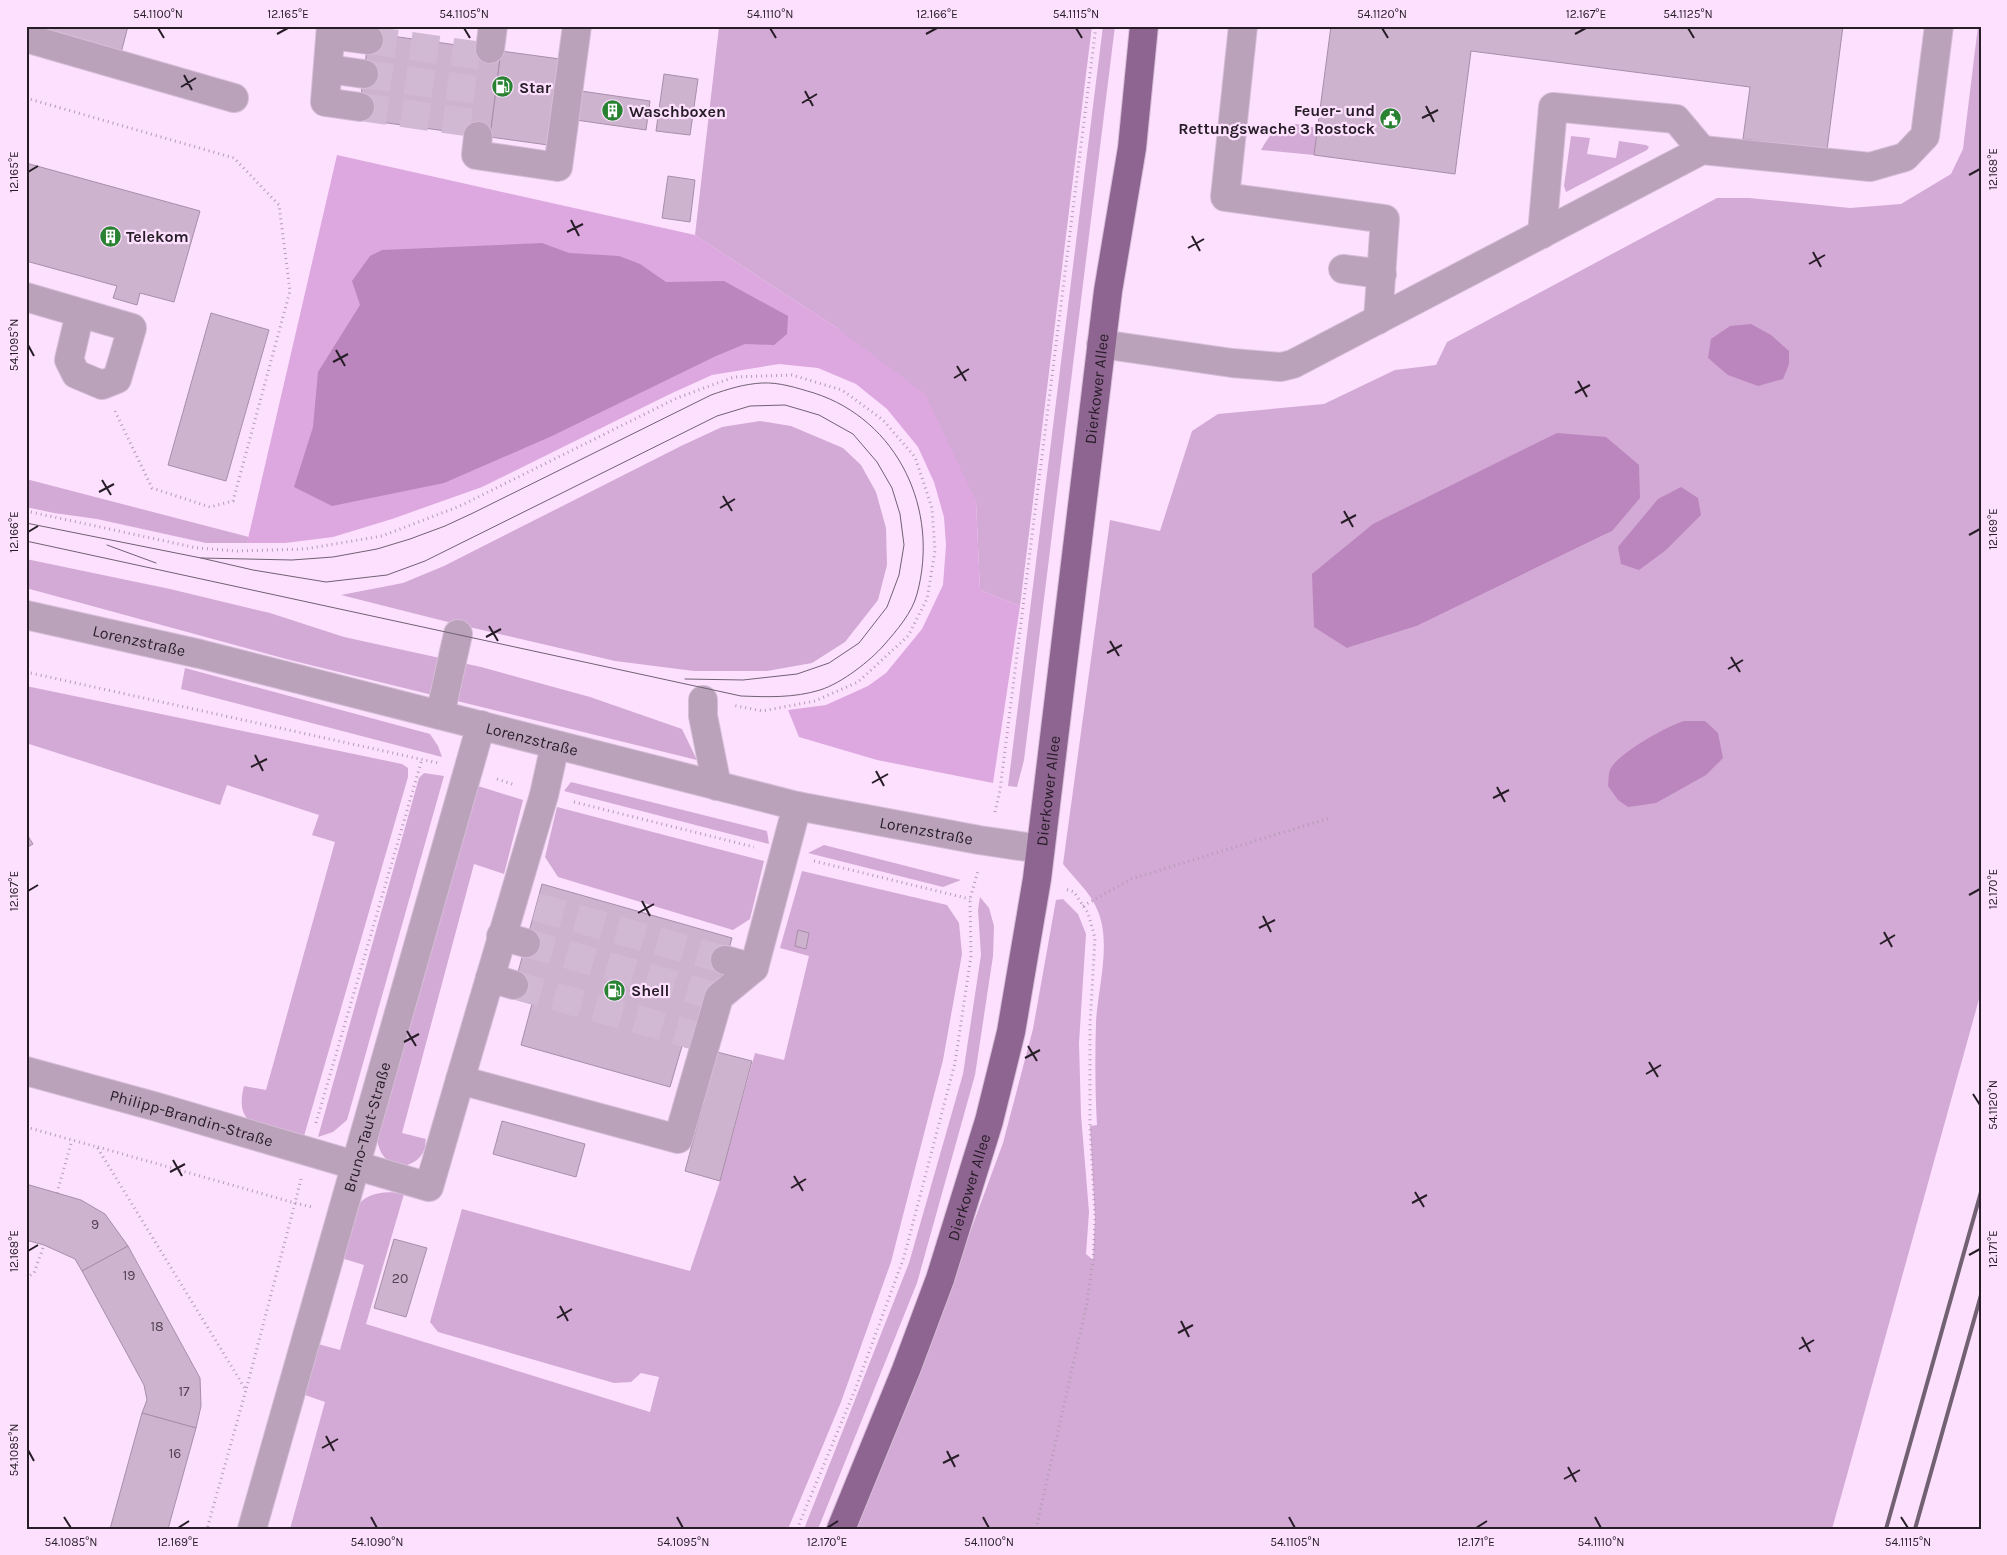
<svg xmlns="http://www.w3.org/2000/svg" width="2007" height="1555" font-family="Karla,sans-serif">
	<rect width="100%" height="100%" fill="#fce0fe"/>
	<g fill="#d3a9d5" fill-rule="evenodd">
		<polygon points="716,26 1092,26 1020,606 980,590 976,501 837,328 695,235 719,27"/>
		<polygon points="1103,26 1115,26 1024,760 1017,787 1008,786"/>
		<path d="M1978,26H1981V992L1832,1529H856L904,1411L1003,1143L1033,1029L1056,900L1063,899L1078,914L1086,934L1079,1043L1081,1115L1089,1212L1086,1254L1093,1260L1095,1218L1090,1126L1097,1125C1095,1090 1095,1056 1096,1022C1098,987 1112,942 1097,909C1090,892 1074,878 1063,864L1110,520L1160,531L1192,431L1218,414L1324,404L1395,370L1436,365L1447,342L1717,198H1749L1850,208L1901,204L1951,174L1963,149ZM1612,531L1417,626L1347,648Z"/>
		<path d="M1296,124L1318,128L1314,155L1261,150C1271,132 1275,128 1296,124Z"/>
		<polygon points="1571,136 1590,138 1587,154 1616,158 1619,141 1646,145 1649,147 1647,150 1566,192 1564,186"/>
		<polygon points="760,421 791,426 843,448 861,465 876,492 886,528 887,565 878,600 845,642 812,663 767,671 694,671 615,661 452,623 341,595 403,583 444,566 681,446 722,427"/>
		<polygon points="26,479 249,537 247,543 206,543 97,519 54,513 26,507"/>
		<polygon points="26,559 170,589 270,613 344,637 481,667 590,697 682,729 697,760 290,660 26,588"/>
		<polygon points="185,668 430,734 438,746 442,757 181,689"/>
		<path d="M26,686L402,764L408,768V777L304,1136C295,1134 257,1126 251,1122C239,1113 241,1098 244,1086L266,1090L335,842L312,835L319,815L227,785L220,805L26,743Z"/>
		<polygon points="424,773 444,776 347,1120 333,1132 318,1137 419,778"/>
		<polygon points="571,782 767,831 769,844 564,791"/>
		<path d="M478,786L523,800L504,874L474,864L402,1133L426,1139C425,1142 426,1147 424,1150C419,1165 396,1172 386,1159C379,1152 378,1143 375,1134Z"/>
		<polygon points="557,807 764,861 750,919 733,930 558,877 545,857"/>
		<polygon points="824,845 961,880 943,887 808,853"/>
		<path d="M802,871L947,905L959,923L962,954L943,1060L891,1262L841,1402L788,1529H290L325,1402L305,1395L318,1344L340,1350L364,1265L341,1258C345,1246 349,1220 355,1209C365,1192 387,1190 404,1194L366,1324L650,1412L659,1377L641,1373L631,1382L614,1383L438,1332L430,1322L462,1209L690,1271L720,1181L755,1053L784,1060L809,956L780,948Z"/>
		<polygon points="980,897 989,908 994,926 993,956 975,1075 917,1283 818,1529 804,1529 909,1263 963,1074 981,955 978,910"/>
	</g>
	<polygon fill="#dda7e0" points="337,155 695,235 837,328 925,394 976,501 980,590 1020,606 993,783 877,760 799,737 788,710 826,705 868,686 886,673 922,629 943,585 946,545 944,517 934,482 918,447 887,409 856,384 818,368 779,364 712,375 670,394 482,487 392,519 333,537 285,543 247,543"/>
	<g fill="#ba86bd">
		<polygon points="542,243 569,253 619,256 640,264 666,282 724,281 788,316 787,334 774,345 745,344 716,356 552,436 444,483 332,506 294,487 313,427 318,372 360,305 352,281 370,256 382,250"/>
		<polygon points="1751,324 1771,335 1789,351 1789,364 1783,379 1758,386 1728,375 1708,358 1711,339 1730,326"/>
		<polygon points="1557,433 1606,437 1639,465 1640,498 1612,531 1417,626 1347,648 1314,627 1312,574 1373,524"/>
		<polygon points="1681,487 1698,498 1701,515 1666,550 1639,570 1621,564 1618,547 1658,499"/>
		<path d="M1684,721H1705L1718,733L1723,758L1706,775L1656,803L1628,807L1618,800L1608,786C1609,781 1608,775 1610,770C1615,755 1669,725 1684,721Z"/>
	</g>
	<g fill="#ceb3cf" stroke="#a88ea9">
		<polygon points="29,26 128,26 121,53"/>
		<polygon points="1331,26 1843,26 1827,150 1743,139 1750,87 1471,51 1455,174 1314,155"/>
		<polygon points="369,33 501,51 490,137 358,119"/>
		<polygon points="501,51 560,59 548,145 490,137"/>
		<polygon points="664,74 698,79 690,135 656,131"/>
		<polygon points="581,91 650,101 646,130 576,120"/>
		<polygon points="26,163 200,211 174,302 140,293 137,305 113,298 117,286 26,261"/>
		<polygon points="668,176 695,180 690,222 662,218"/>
		<polygon points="211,313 269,330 226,481 168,465"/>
		<polygon points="26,833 33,844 26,848"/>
		<polygon points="542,884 732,938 700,1051 682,1046 670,1087 521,1045 532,1004 511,998"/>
		<polygon points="798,930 809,933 806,949 795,946"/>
		<polygon points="717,1052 752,1061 720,1181 685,1171"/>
		<polygon points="502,1121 585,1144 576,1177 493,1154"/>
		<polygon points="26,1184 81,1200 105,1214 128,1246 82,1271 75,1259 44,1245 26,1240"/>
		<polygon points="394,1239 427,1248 406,1317 374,1308"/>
		<polygon points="128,1246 200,1378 201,1406 196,1428 142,1413 147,1400 144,1385 82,1271"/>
		<polygon points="142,1413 196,1428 168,1529 110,1529"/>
	</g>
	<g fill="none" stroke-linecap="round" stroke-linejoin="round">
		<g stroke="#d1b9d3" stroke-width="28" stroke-dasharray="28 14" stroke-linecap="butt">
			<polyline points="369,40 489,57"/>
			<polyline points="364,74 484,91"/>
			<polyline points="360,107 480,124"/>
			<polyline points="536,907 725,960"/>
			<polyline points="526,943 715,996"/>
			<polyline points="514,985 704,1038"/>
		</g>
		<defs>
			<g id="minor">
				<polyline points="331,26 325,102 360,107"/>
				<polyline points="1243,26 1225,197 1385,219 1378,320"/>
				<polyline points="331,35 369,40"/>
				<polyline points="26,38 234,98"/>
				<polyline points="490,49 493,26"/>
				<polyline points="328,69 364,74"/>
				<polyline points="478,136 476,155 558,167 577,26"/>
				<polyline points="1542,234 1553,107 1676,119 1702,150"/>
				<polyline points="1343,269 1382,274"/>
				<polyline points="26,297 132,328 117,379 102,385 76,374 69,360 80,313"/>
				<polyline points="1101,344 1232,363 1281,367 1293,364 1702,150 1870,167 1905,157 1925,136 1939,26"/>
				<path id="s1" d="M26,615L200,654L797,806L979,840L1040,849"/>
				<polyline points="703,700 703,716 717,786"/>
				<polyline points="440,715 458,634"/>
				<polyline points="555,745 544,795 460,1080 678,1139 719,997 754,968 797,806"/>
				<polyline points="501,936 526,943"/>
				<polyline points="725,960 754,968"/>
				<polyline points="490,978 514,985"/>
				<path id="s2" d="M26,1071L157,1107L429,1187L460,1080"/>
				<path id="s3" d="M252,1529L481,725"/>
			</g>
			<g id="major">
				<path id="s4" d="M841,1529L906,1370L940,1279L989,1121L1011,1032L1037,879L1108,291L1132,148L1144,26"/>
			</g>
		</defs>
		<use href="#minor" stroke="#d6bdd7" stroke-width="30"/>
		<use href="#major" stroke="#d6bdd7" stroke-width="30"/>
		<g stroke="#b29cb3" stroke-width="3" stroke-dasharray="1 4" stroke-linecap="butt">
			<polyline points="26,98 234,158 279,205 290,291 233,501 210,507 152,488 115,411"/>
			<polyline points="26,511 197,548 237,551 305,549 382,536 460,506 677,398 734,377 792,375 842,390 883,420 915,457 932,508 935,551 927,599 908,636 858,682 815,701 762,711 732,705"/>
			<polyline points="26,672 438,763"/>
			<polyline points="497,779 515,785"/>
			<polyline points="574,802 754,847"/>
			<polyline points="995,812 1000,790 1096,26"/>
			<polyline points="814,861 970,899"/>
			<polyline points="1083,906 1131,879 1330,818"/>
			<polyline points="316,1123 422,759"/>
			<polyline points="26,1127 97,1147 246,1390 207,1529"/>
			<polyline points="98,1147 295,1203 246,1390"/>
			<polyline points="301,1179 295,1203 312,1207"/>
			<polyline points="57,1193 72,1140"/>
			<polyline points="26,1278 34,1273 44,1245"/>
			<polyline points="797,1529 855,1390 904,1257 955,1063 971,956 970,899 978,871"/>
			<polyline points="1036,1529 1087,1303 1093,1261 1095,1218 1090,1126 1090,1024 1095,938 1088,913 1074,892 1065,889"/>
		</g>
		<use href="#minor" stroke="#baa2bb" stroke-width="28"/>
		<use href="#major" stroke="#8e6491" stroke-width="28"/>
		<g stroke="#716172" stroke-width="1">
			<polyline points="26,523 201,558 253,570 326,582 387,575 425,561 717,416 750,406 785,405 819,415 853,434 877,462 892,488 900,514 904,545 899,575 887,607 859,643 829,663 797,674 743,680 685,679"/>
			<path d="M26,541L741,696C768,697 794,698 820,690C842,683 870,661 884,645C897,630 912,613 917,594C940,510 898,420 814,393C797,388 779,382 762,383C744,384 728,389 711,395L473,513L445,526L410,539L377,549L333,557L292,560L201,558"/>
			<polyline points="107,545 156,563"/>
		</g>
		<g stroke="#716172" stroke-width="4">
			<polyline points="1886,1529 1981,1192"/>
			<polyline points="1915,1529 1981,1295"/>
		</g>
	</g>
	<path fill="none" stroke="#271d27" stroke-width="2" d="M158,28L164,38M464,28L470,38M770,28L776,38M1076,28L1082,38M1382,28L1388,38M1688,28L1694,38M277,34L288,28M926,34L937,28M1575,34L1586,28M184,75L192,90M181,87L196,78M805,91L813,106M802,103L817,94M1426,106L1434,122M1422,118L1438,110M28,172L38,166M1969,175L1980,169M571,220L579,236M567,232L583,224M1192,236L1200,251M1188,248L1204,239M1813,252L1821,267M1809,264L1825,255M28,345L34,356M336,350L345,366M333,362L348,354M957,366L966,381M954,378L969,369M1578,381L1587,397M1575,393L1590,385M102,480L111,495M99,492L114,484M723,496L732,511M720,508L735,499M1344,511L1353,527M1341,523L1356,515M28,532L38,526M1969,535L1980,529M489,626L498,641M486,637L501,629M1110,641L1119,656M1107,653L1122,645M1731,657L1740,672M1728,669L1743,660M255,755L263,771M251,767L267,759M876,771L884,786M872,783L888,774M1497,787L1505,802M1493,798L1509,790M28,891L38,885M1969,895L1980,889M642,901L650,916M638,913L654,904M1263,916L1271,932M1259,928L1275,920M1884,932L1892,947M1880,944L1895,935M407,1031L416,1046M404,1042L419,1034M1028,1046L1037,1061M1025,1058L1040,1050M1649,1062L1658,1077M1646,1074L1661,1065M1973,1094L1980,1105M173,1160L182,1176M170,1172L185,1164M794,1176L803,1191M791,1188L806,1179M1415,1192L1424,1207M1412,1203L1427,1195M28,1251L38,1245M1969,1255L1980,1249M560,1306L568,1321M557,1318L572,1309M1181,1321L1189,1337M1178,1333L1193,1325M1802,1337L1810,1352M1799,1349L1814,1340M326,1436L334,1451M322,1448L338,1439M28,1450L34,1461M947,1451L955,1467M943,1463L959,1455M1568,1467L1576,1482M1564,1479L1580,1470M64,1517L71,1528M371,1517L377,1528M677,1517L683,1528M983,1517L989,1528M1289,1517L1295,1528M1595,1517L1601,1528M1901,1517L1908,1528M178,1528L189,1521M827,1528L838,1521M1476,1528L1487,1521"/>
	<defs>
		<symbol id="fuel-disc" viewBox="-11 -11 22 22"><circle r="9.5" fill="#298231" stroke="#fce0fe"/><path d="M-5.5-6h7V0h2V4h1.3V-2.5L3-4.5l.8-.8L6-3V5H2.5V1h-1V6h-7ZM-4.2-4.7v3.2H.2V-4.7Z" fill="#fff"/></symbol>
		<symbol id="building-disc" viewBox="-11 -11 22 22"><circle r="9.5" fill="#298231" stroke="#fce0fe"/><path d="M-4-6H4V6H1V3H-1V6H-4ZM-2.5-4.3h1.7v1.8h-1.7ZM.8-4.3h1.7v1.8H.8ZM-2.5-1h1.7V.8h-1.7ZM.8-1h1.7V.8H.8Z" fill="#fff"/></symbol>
		<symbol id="civic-disc" viewBox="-11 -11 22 22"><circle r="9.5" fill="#298231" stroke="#fce0fe"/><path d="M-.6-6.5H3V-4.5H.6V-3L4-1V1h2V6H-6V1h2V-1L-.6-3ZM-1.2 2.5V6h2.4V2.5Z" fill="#fff"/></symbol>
	</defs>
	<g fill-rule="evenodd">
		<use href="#fuel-disc" x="490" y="74" width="25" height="25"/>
		<use href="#building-disc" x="600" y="98" width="25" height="25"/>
		<use href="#civic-disc" x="1378" y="106" width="25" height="25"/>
		<use href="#building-disc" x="98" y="224" width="25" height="25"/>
		<use href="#fuel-disc" x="602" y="978" width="25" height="25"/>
	</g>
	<g text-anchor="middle" stroke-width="4.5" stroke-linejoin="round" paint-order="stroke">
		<g font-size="14" fill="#514251">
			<text x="95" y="1229">9</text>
			<text x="129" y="1280">19</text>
			<text x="400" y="1283">20</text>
			<text x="157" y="1331">18</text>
			<text x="184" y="1396">17</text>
			<text x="175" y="1458">16</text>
		</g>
		<g font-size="16" font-weight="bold" fill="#271d27" stroke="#fce0fe" text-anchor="start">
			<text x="519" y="93">Star</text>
			<text x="1375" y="116" text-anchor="end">Feuer- und<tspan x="1375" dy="18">Rettungswache 3 Rostock</tspan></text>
			<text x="629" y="117">Waschboxen</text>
			<text x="126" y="242">Telekom</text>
			<text x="631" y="996">Shell</text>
		</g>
		<g font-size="16" fill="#271d27" stroke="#fce0fe">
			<text dy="6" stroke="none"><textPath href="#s4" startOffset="1175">Dierkower Allee</textPath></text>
			<text dy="6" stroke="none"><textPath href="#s1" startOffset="116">Lorenzstraße</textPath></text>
			<text dy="6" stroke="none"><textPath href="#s1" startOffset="521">Lorenzstraße</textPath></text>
			<text dy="6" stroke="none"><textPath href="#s4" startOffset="770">Dierkower Allee</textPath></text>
			<text dy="6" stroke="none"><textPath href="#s1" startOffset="926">Lorenzstraße</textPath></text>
			<text dy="6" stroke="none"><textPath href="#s2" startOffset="172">Philipp-Brandin-Straße</textPath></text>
			<text dy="6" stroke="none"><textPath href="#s3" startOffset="418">Bruno-Taut-Straße</textPath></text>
			<text dy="6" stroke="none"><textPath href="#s4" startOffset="365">Dierkower Allee</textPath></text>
		</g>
	</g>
	<rect width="2007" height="1555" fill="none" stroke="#fce0fe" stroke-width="55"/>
	<rect x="28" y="28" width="1952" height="1500" fill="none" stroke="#271d27" stroke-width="2"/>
	<g font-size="12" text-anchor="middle" fill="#271d27">
		<text x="158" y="18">54.1100°N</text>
		<text x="288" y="18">12.165°E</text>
		<text x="464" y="18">54.1105°N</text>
		<text x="770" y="18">54.1110°N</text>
		<text x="937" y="18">12.166°E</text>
		<text x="1076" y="18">54.1115°N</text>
		<text x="1382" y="18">54.1120°N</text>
		<text x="1586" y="18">12.167°E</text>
		<text x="1688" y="18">54.1125°N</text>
		<text transform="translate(1993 169) rotate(-90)" y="4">12.168°E</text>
		<text transform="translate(14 172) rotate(-90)" y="4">12.165°E</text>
		<text transform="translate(14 345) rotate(-90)" y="4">54.1095°N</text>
		<text transform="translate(1993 529) rotate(-90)" y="4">12.169°E</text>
		<text transform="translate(14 532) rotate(-90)" y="4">12.166°E</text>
		<text transform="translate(1993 889) rotate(-90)" y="4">12.170°E</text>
		<text transform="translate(14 891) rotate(-90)" y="4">12.167°E</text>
		<text transform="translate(1993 1105) rotate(-90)" y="4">54.1120°N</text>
		<text transform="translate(1993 1249) rotate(-90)" y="4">12.171°E</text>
		<text transform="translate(14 1251) rotate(-90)" y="4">12.168°E</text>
		<text transform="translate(14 1450) rotate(-90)" y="4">54.1085°N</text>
		<text x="71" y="1546">54.1085°N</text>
		<text x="178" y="1546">12.169°E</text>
		<text x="377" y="1546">54.1090°N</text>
		<text x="683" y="1546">54.1095°N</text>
		<text x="827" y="1546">12.170°E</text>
		<text x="989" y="1546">54.1100°N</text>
		<text x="1295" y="1546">54.1105°N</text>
		<text x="1476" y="1546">12.171°E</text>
		<text x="1601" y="1546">54.1110°N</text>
		<text x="1908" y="1546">54.1115°N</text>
	</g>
</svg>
